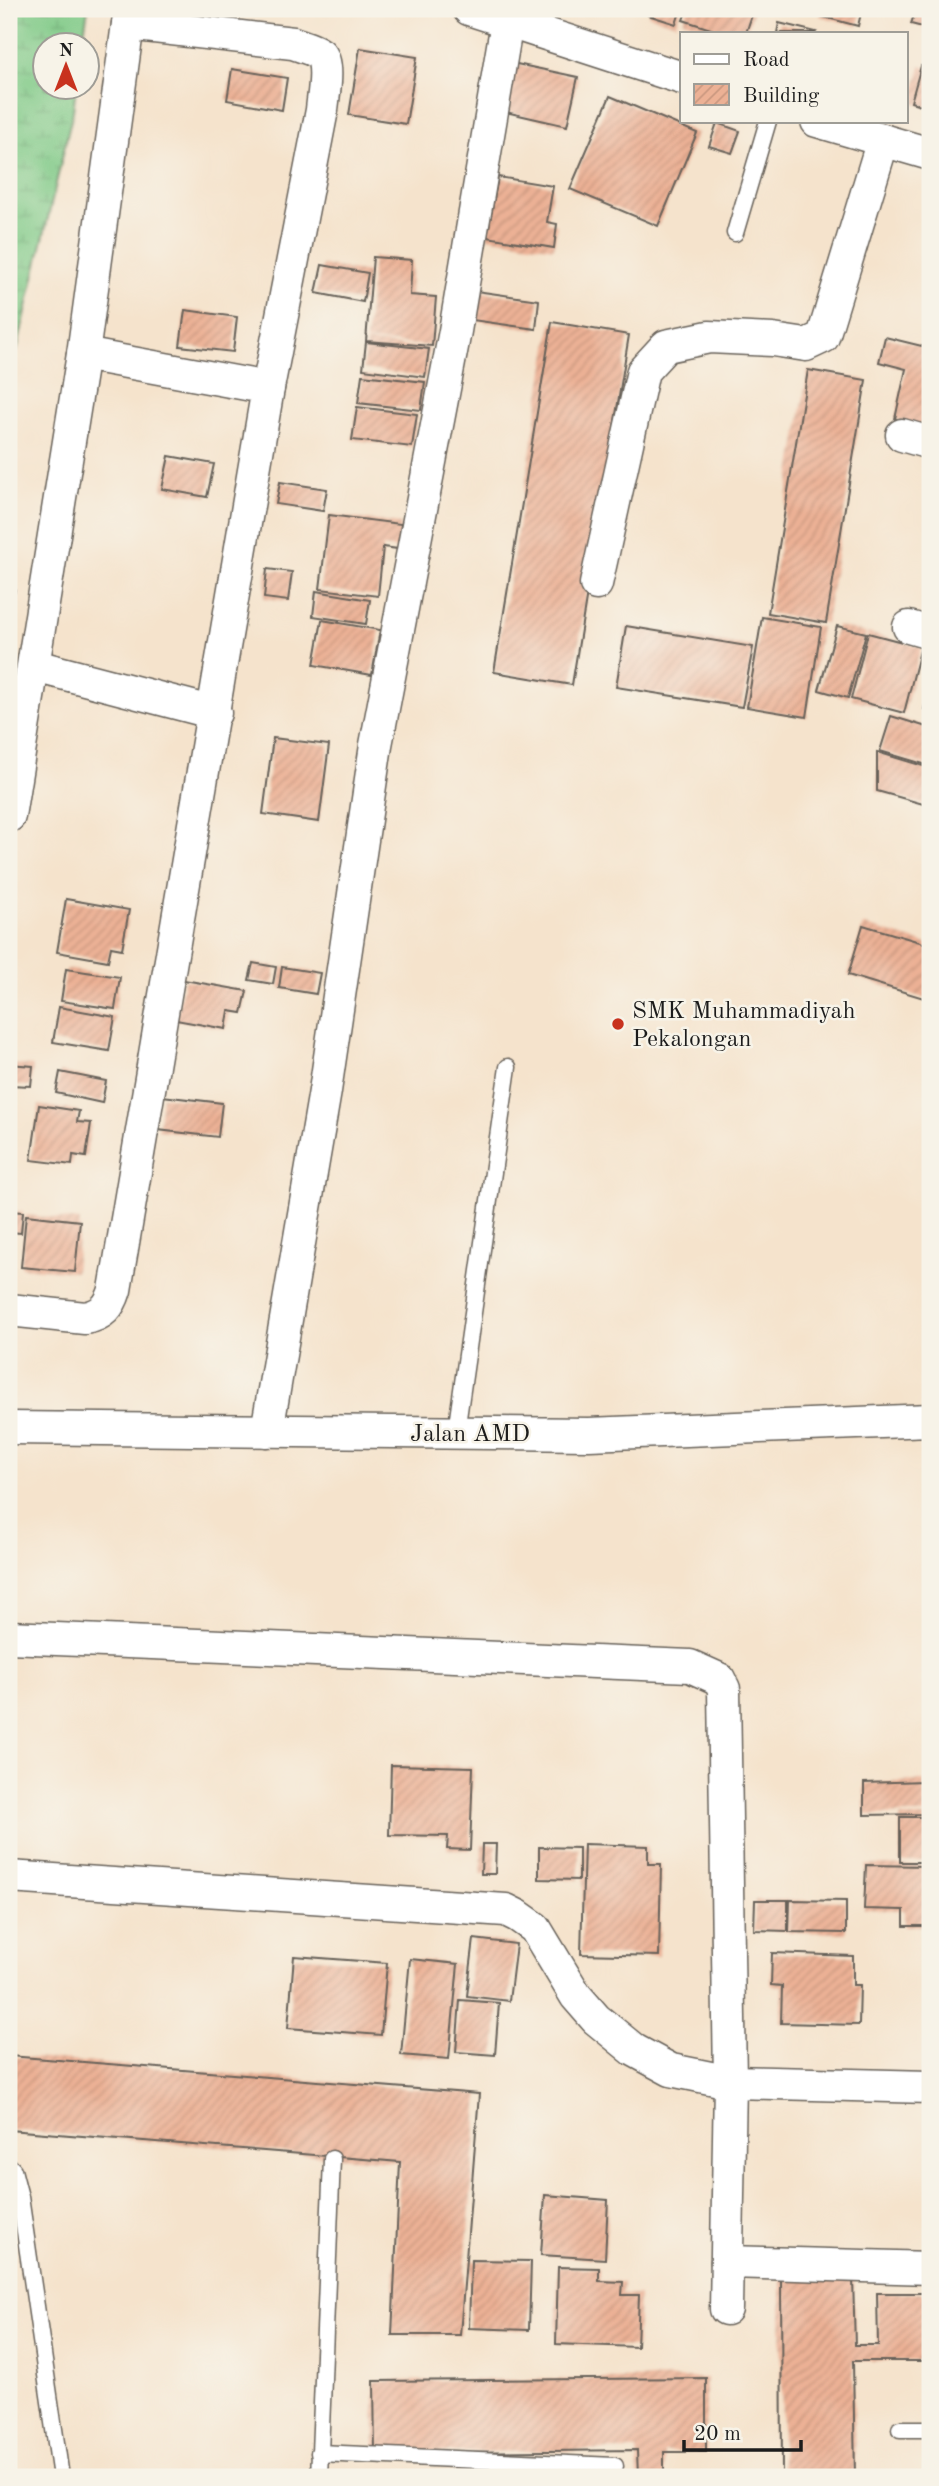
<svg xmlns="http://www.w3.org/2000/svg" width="939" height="2486" font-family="'Old Standard TT',serif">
	<defs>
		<pattern id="wetland-marsh" width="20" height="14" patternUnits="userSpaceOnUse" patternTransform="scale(1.75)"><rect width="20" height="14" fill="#7ec986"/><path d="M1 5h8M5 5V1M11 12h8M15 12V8" fill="none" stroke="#6cac73"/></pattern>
		<pattern id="building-hatch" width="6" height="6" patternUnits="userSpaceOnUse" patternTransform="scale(1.75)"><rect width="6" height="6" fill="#ecb195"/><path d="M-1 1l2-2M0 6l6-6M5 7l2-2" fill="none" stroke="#ca9880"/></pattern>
	</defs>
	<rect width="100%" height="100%" fill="#f7f3e8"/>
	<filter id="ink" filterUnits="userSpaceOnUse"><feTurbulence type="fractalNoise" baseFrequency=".0143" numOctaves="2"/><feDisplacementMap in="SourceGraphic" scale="14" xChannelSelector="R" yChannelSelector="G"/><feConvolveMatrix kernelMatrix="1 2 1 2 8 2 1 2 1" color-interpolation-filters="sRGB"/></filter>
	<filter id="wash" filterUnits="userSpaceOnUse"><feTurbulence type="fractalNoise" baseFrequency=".00686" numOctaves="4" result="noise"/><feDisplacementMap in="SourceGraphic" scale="28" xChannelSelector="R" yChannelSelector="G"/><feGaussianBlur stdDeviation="1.57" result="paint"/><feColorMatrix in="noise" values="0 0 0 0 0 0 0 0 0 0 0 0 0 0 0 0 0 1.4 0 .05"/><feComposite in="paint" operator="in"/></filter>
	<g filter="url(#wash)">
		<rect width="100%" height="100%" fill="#f5e3cc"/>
		<polygon fill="url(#wetland-marsh)" stroke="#4d7251" stroke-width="2" points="9,9 88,9 82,45 46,46 46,88 76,88 73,111 17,350 9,351"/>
		<g id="blocks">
			<g fill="url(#building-hatch)">
				<polygon points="650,9 681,9 676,24 648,15"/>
				<polygon points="687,9 754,9 746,33 723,33 683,20"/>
				<polygon points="822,9 862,9 858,26 820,16"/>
				<polygon points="916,9 930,9 930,29 911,24"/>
				<polygon points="779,23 816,32 815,33 777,33"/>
				<polygon points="360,48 417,57 406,124 349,115"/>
				<polygon points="512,63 578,77 567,126 501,111"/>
				<polygon points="921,66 930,69 930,108 911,102"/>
				<polygon points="232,69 287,78 282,110 227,100"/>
				<polygon points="610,96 697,133 658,226 570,189"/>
				<polygon points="717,123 740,131 732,153 709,146"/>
				<polygon points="498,177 553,186 547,222 557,224 554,248 487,237"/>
				<polygon points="373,257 412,260 410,295 436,297 432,346 366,341"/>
				<polygon points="322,265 368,273 363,302 316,293"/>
				<polygon points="469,290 539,300 536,329 465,319"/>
				<polygon points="185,310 237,317 233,352 180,346"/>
				<polygon points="552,322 629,335 572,685 494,672"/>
				<polygon points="885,337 930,348 930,428 895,419 906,369 879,362"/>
				<polygon points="366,342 429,349 425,377 363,369"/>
				<polygon points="808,370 866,380 826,623 768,613"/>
				<polygon points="362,375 425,382 421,410 358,403"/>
				<polygon points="357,407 417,414 412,447 352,440"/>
				<polygon points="169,456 214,464 207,497 162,489"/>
				<polygon points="280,482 327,489 323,511 276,504"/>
				<polygon points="329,515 401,524 398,549 383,547 378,596 320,589"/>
				<polygon points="267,569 292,572 288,601 264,598"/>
				<polygon points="9,588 15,589 10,615 9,615"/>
				<polygon points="316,591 370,600 366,624 313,616"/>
				<polygon points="762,617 821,627 807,717 747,707"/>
				<polygon points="322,620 380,630 372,675 314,665"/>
				<polygon points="626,626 753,647 742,707 616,687"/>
				<polygon points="837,626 866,633 848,698 819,690"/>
				<polygon points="868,633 921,647 904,713 851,699"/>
				<polygon points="929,688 930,689 930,711 924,709"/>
				<polygon points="891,716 930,728 930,766 880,751"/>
				<polygon points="273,738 329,745 319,822 263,814"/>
				<polygon points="877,752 930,768 930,806 877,791"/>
				<polygon points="66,899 129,910 122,949 111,947 108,961 57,952"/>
				<polygon points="863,925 930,945 930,1000 848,975"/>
				<polygon points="253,963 276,967 273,984 249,980"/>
				<polygon points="282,967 320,973 316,994 279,988"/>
				<polygon points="66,969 120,977 115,1009 61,1001"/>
				<polygon points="184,980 247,991 242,1013 229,1011 226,1029 176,1020"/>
				<polygon points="59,1007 115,1017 109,1051 53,1042"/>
				<polygon points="9,1064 33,1066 31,1086 9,1085"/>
				<polygon points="60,1072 106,1081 102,1103 56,1093"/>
				<polygon points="162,1096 222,1103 218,1137 158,1130"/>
				<polygon points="39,1105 79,1111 77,1122 91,1123 86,1157 73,1155 72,1165 31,1160"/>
				<polygon points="9,1211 23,1212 21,1233 9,1232"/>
				<polygon points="26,1215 80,1221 75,1272 21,1267"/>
				<polygon points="391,1765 473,1767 470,1850 447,1849 448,1836 389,1835"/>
				<polygon points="924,1781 925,1814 864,1815 864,1783"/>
				<rect x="900" y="1817" width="30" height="45"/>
				<polygon points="482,1844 496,1844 495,1874 481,1874"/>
				<polygon points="584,1844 648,1846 648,1864 661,1864 659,1956 581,1954"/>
				<polygon points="539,1847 579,1848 579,1880 539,1879"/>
				<polygon points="866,1865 930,1866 930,1926 904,1926 904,1910 864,1909"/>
				<polygon points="755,1900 788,1900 788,1931 754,1930"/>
				<polygon points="790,1900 846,1901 846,1933 789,1932"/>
				<polygon points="474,1939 516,1944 509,2001 467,1996"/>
				<polygon points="772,1953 853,1956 853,1985 860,1985 859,2025 781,2023 782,1986 771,1985"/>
				<polygon points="294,1956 387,1963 381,2035 288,2028"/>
				<polygon points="410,1959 458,1964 449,2059 401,2055"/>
				<polygon points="460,2000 499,2003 495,2055 456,2052"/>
				<polygon points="9,2056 479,2094 460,2335 392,2335 400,2162 9,2130"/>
				<polygon points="545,2195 608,2200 605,2259 541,2255"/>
				<polygon points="471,2260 531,2261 529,2330 469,2328"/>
				<polygon points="558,2267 599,2268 599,2281 623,2282 622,2295 639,2295 637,2347 556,2344"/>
				<polygon points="781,2279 853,2279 855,2345 878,2345 877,2293 930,2293 930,2361 853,2361 855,2477 782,2477"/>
				<polygon points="706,2378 706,2452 664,2452 664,2477 638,2477 637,2450 375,2453 374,2381"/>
			</g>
		</g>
	</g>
	<g filter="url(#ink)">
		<use href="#blocks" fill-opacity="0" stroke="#68625a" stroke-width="2"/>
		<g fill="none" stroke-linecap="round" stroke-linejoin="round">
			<defs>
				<g id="lane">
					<polyline points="735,233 768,121"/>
					<polyline points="456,1432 508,1067"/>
					<polyline points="9,2166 13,2170 20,2197 61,2477"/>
					<polyline points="900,2429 930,2429"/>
					<polyline points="319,2453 615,2466"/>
					<polyline points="319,2477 332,2159"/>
				</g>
				<g id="street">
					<polyline points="469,9 682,78"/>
					<polyline points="817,121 930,154"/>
					<polyline points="83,354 268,388"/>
					<polyline points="902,435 930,443"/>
					<polyline points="596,584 643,371 666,346 709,337 773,340 806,345 823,337 883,140"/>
					<polyline points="909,627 930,633"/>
					<polyline points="35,666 215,713"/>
					<polyline points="9,816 83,354 130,9"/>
					<path d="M9,1310L85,1318C103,1315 110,1306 115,1290L268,388L322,110C323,97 330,63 320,54C313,49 301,46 293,43L128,24"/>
					<polyline points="9,1428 589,1434 930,1420"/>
					<polyline points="267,1431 325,1091 376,745 455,331 507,22"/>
					<polyline points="9,1637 690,1666 719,1679 724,1689 730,2082 726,2309"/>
					<polyline points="9,1877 506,1910 518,1916 535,1928 576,1996 596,2019 634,2050 671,2070 730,2082 930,2087"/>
					<polyline points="727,2262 930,2268"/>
				</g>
			</defs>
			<use href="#lane" stroke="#68625a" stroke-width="19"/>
			<use href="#street" stroke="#68625a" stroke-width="35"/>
			<use href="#lane" stroke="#fff" stroke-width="16"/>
			<use href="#street" stroke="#fff" stroke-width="32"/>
		</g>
	</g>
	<circle fill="#c8321e" stroke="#f7f3e8" stroke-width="2.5" cx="618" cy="1024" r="7"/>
	<g text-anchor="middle" stroke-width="5" stroke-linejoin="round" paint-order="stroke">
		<g font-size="24" fill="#1c1c1c" stroke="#f7f3e8" text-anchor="start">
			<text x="632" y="1018">SMK Muhammadiyah<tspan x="632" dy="28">Pekalongan</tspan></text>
		</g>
		<g font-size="24" fill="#1c1c1c" stroke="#f7f3e8">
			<text x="470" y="1441">Jalan AMD</text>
		</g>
	</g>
	<rect width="939" height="2486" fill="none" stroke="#f7f3e8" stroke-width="35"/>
	<rect x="680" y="32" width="228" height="91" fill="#f7f3e8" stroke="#9f9d96" stroke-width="2"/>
	<rect x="694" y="54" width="35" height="10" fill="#ffffff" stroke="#9f9d96" stroke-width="2"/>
	<text x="743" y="66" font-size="21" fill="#1c1c1c">Road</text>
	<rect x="694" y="84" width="35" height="21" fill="url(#building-hatch)" stroke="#9f9d96" stroke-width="2"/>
	<text x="743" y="102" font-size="21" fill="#1c1c1c">Building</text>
	<g transform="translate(66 66)"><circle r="33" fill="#f7f3e8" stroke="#9f9d96" stroke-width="2"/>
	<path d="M0-5L12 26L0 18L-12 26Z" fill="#c8321e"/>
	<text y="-10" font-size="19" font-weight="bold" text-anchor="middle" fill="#1c1c1c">N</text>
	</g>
	<path d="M684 2440v10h117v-10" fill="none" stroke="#1c1c1c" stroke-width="3.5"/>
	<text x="694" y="2440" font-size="21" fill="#1c1c1c" stroke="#f7f3e8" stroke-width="5" paint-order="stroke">20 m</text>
</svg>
